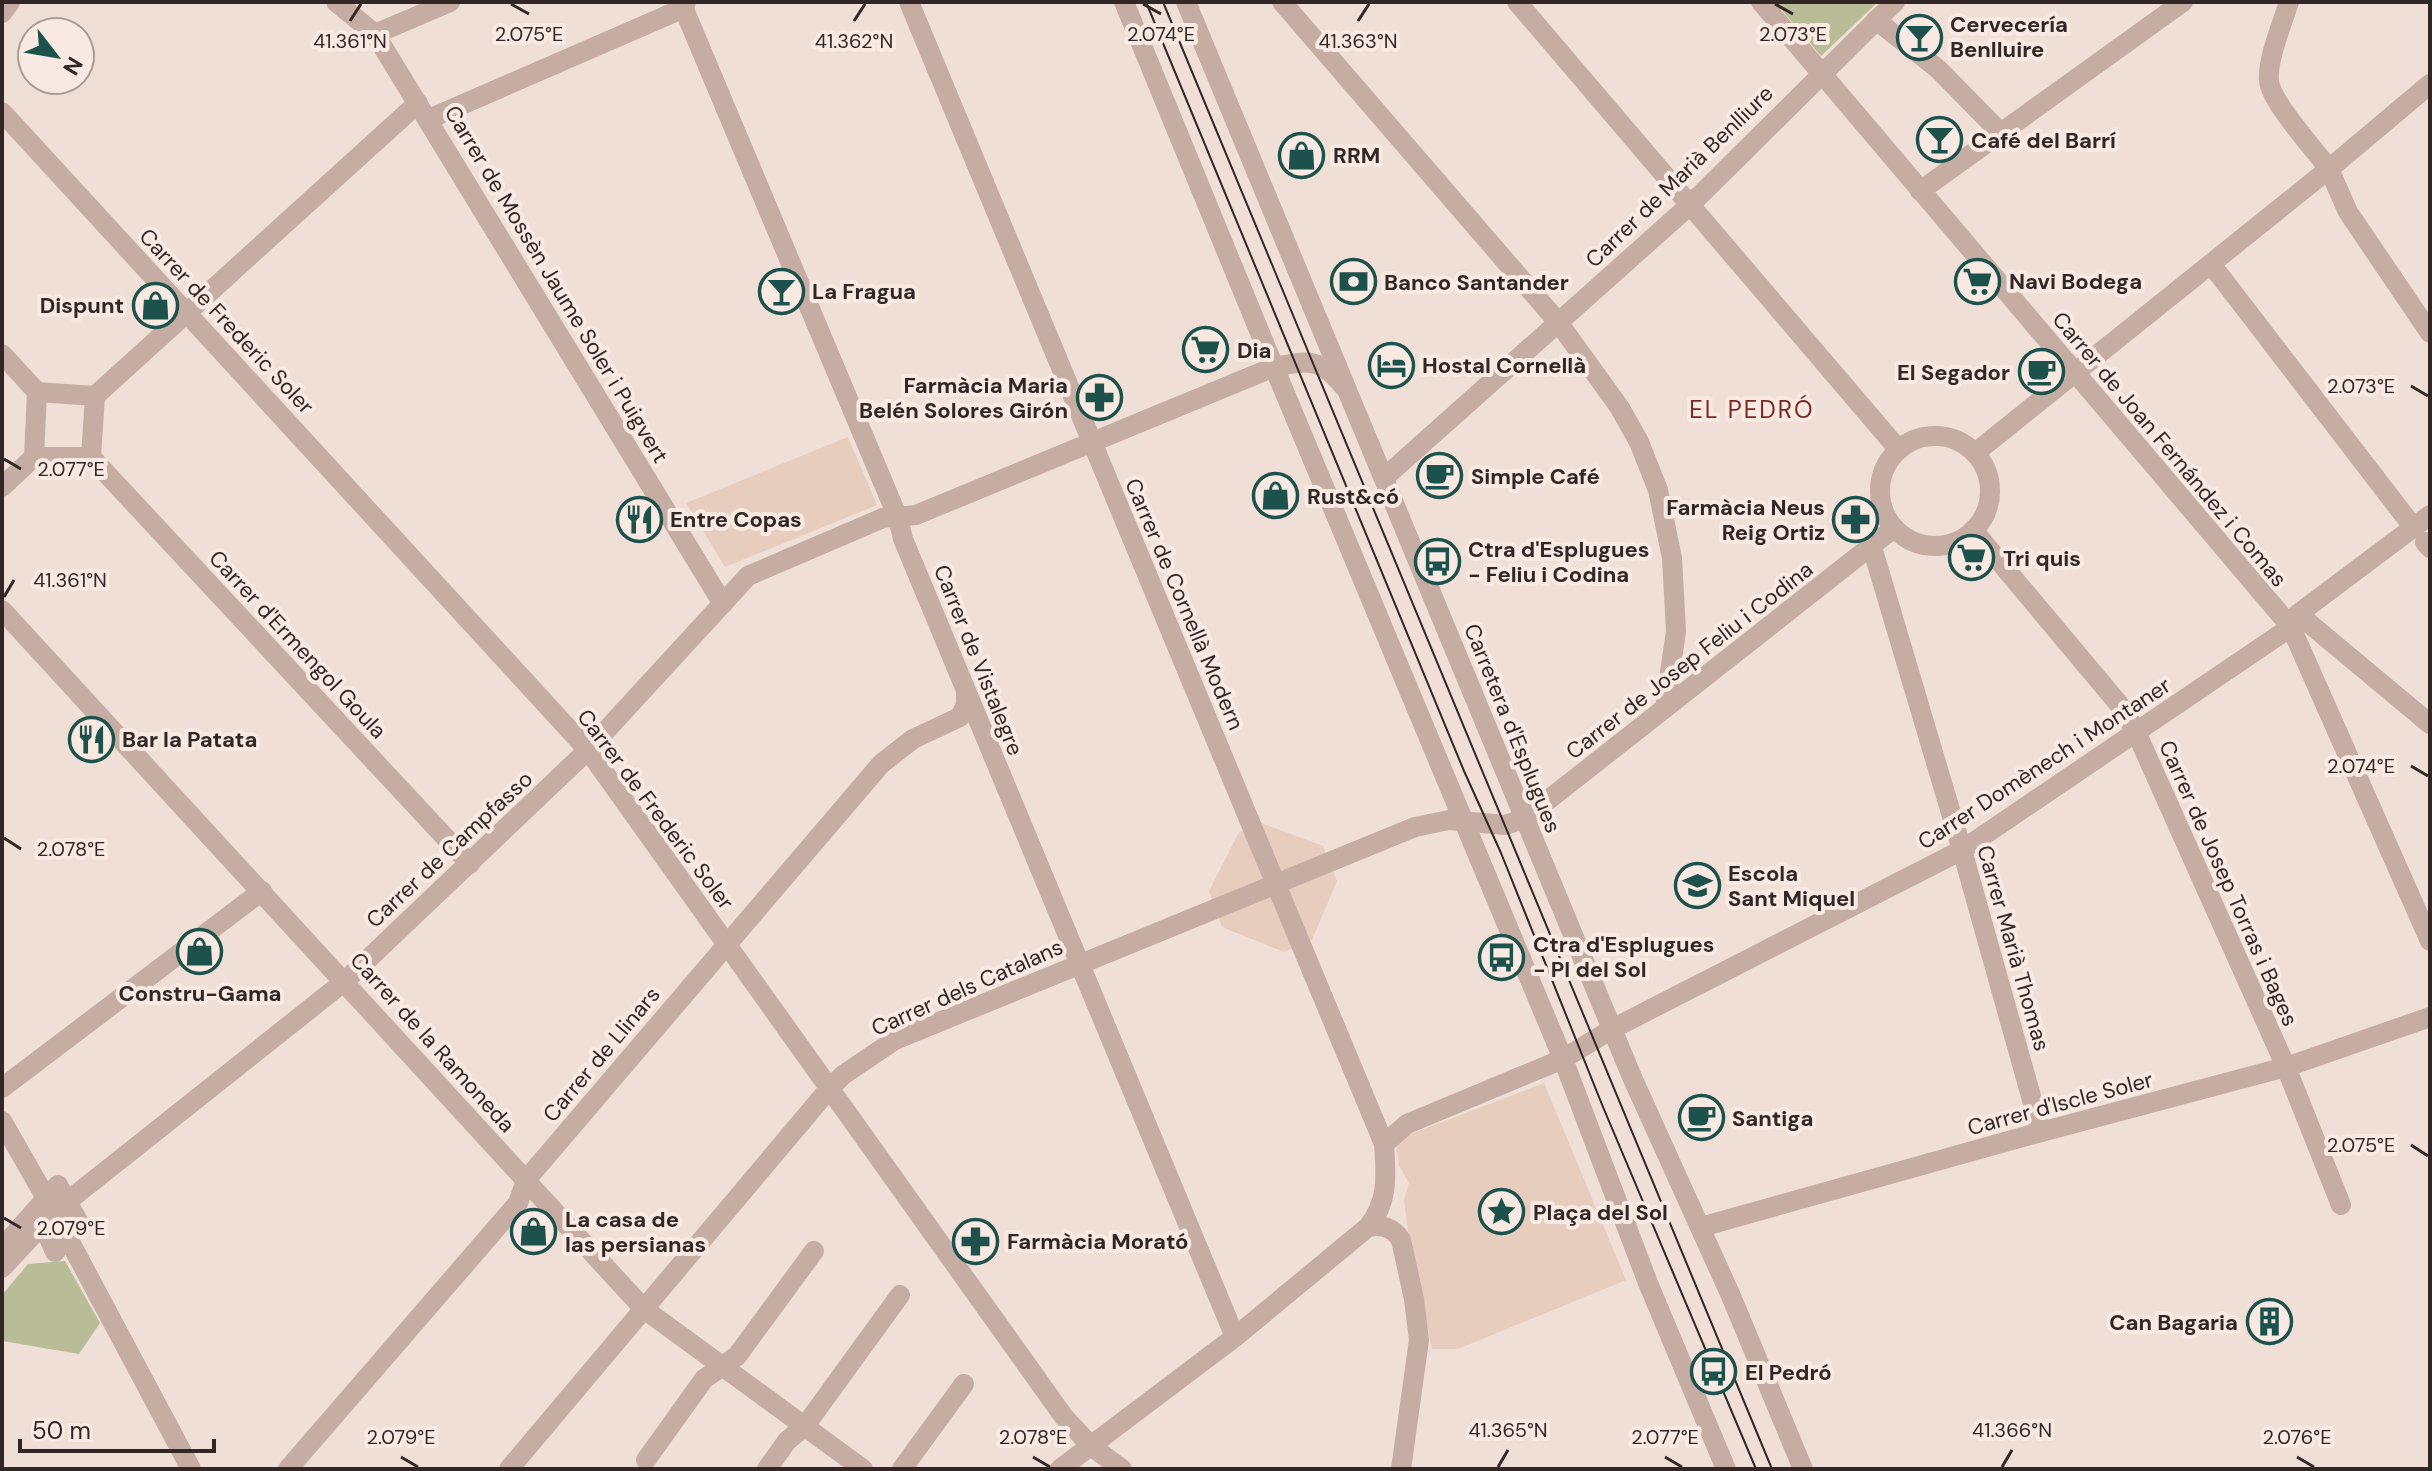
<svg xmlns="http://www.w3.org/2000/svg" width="2432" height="1471" font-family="'DM Sans',sans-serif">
	<rect width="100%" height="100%" fill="#efdfd7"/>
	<g fill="#b8bd98">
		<polygon points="1775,2 1878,2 1821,56"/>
		<polygon points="65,1261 100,1323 79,1354 2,1341 2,1295 28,1264"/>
	</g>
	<g fill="#e7cdbe">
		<polygon points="848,437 877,505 725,567 686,503"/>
		<polygon points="1261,823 1323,846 1337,881 1312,940 1284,952 1222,927 1209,891 1239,832"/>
		<polygon points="1544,1083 1626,1280 1458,1349 1432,1349 1407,1225 1404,1200 1409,1183 1399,1166 1396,1144 1403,1137"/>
	</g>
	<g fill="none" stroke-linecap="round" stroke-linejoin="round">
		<g stroke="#c6ada4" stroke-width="20">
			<polyline points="1876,20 1938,69 2001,133"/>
			<polyline points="2329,169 2348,212 2430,333"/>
			<polyline points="2211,264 2407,519"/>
			<polyline points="1973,530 2123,709 2137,734"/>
			<polyline points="2425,542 2430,548"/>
			<polyline points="2286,1067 2341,1205"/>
			<polyline points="2,1248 58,1185 78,1221 55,1252 37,1210"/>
		</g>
		<g stroke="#c6ada4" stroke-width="20">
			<polyline points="336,2 375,34 723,604"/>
			<polyline points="681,2 898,518 903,539 1235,1337"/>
			<path d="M909,2L1384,1144C1386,1176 1389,1201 1368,1227L1235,1337L1060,1469"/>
			<polyline points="1282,2 1558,322 1620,408 1639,442 1658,490 1672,558 1676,631 1665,708"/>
			<polyline points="1517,2 1899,450"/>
			<polyline points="1761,2 2291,627 2430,941"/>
			<path d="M2289,2C2282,24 2267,60 2269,81C2271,102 2315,150 2329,169"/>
			<polyline points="2,13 10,2"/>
			<polyline points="375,34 450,2"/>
			<polyline points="2,112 588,750 1064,1417 1091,1446 1122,1469"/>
			<polyline points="429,119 684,8 686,2"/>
			<polyline points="1920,191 2183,2"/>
			<polyline points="2,354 37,392"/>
			<polyline points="37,392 95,396"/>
			<polyline points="95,396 418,103"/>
			<circle cx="1935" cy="491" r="55"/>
			<polyline points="1975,453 2329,169 2430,84"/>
			<polyline points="34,457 37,392"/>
			<polyline points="34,457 91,457"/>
			<polyline points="91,457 470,864"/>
			<polyline points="91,457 95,396"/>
			<polyline points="1385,477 1690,205 1895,2"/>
			<polyline points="2,487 34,457"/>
			<polyline points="1872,547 1962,850 2041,1132"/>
			<polyline points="2,610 644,1309 863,1469"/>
			<polyline points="2298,614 2430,724"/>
			<polyline points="2137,734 2286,1067"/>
			<polyline points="2,1088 262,891"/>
			<polyline points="2,1121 54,1212 191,1469"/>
			<polyline points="1384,1144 1407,1124 1563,1059 1612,1029 1962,850 2291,627 2298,614 2430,515"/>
			<path d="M1368,1227C1382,1224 1394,1228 1401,1240L1414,1299L1419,1340L1401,1469"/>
			<polyline points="1701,1227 2041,1132 2286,1067 2430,1017"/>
			<path d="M2,1268L54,1212L345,981L588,750L748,576L883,518L916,515L1274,367C1309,360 1321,358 1344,387"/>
			<polyline points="646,1460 704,1379 737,1356 814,1251"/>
			<polyline points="288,1469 518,1203 526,1180 881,764 913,739 960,717 966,705 966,693"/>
			<polyline points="509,1469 829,1089 843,1075 895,1040 1415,827 1449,820 1505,825 1524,819 1894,528"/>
			<polyline points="767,1469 787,1441 805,1426 900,1295"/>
			<polyline points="902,1469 964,1384"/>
		</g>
		<g stroke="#c6ada4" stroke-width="20">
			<polyline points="1124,2 1274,367 1563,1059 1648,1283 1726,1469"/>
			<polyline points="1186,2 1632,1077 1731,1296 1803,1469"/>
		</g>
		<g stroke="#322725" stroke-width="2">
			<polyline points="1146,2 1464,771 1501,853 1603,1107 1756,1469"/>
			<polyline points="1163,2 1772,1469"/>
		</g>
	</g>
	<path fill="none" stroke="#322725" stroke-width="3" d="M511,4L529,14M1143,4L1161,14M1775,4L1793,14M350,21L361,4M854,21L865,4M1358,21L1369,4M2411,386L2428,396M4,459L21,469M4,597L14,580M2411,766L2428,776M4,838L21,849M2411,1145L2428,1156M4,1218L21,1228M401,1457L418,1467M1033,1457L1050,1467M1665,1457L1682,1467M2297,1457L2314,1467M1498,1467L1508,1450M2002,1467L2012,1450"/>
	<defs>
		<symbol id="bar-ring" viewBox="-11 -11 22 22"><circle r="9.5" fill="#f8eae3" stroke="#1d514b" stroke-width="1.5"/><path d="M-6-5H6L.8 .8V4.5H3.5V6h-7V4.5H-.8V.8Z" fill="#1d514b"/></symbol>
		<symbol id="shop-ring" viewBox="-11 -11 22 22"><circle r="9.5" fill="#f8eae3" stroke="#1d514b" stroke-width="1.5"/><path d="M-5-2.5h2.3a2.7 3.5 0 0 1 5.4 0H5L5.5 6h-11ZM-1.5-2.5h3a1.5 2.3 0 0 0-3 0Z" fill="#1d514b"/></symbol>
		<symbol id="supermarket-ring" viewBox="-11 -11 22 22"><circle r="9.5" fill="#f8eae3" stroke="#1d514b" stroke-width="1.5"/><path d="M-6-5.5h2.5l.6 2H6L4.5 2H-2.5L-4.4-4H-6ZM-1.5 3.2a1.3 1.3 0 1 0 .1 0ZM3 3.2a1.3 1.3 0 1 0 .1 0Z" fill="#1d514b"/></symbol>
		<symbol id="bank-ring" viewBox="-11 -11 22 22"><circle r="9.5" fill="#f8eae3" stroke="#1d514b" stroke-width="1.5"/><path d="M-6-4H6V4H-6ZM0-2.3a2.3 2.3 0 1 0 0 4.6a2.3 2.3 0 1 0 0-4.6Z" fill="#1d514b"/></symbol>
		<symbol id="hotel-ring" viewBox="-11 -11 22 22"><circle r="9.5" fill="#f8eae3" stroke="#1d514b" stroke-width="1.5"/><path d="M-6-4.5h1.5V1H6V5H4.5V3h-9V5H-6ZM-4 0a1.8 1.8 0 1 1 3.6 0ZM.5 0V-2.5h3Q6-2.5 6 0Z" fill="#1d514b"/></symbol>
		<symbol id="cafe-ring" viewBox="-11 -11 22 22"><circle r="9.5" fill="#f8eae3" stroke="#1d514b" stroke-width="1.5"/><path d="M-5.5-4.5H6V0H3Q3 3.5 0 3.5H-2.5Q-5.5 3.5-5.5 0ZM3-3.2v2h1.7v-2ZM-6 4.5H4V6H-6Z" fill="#1d514b"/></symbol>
		<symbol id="pharmacy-ring" viewBox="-11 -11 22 22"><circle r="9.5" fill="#f8eae3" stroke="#1d514b" stroke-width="1.5"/><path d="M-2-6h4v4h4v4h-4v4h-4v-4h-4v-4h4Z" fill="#1d514b"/></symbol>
		<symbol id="restaurant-ring" viewBox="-11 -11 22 22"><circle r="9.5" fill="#f8eae3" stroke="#1d514b" stroke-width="1.5"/><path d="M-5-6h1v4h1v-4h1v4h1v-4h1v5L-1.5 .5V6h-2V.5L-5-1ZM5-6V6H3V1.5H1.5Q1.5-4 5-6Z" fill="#1d514b"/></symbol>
		<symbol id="bus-ring" viewBox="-11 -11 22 22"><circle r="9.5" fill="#f8eae3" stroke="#1d514b" stroke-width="1.5"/><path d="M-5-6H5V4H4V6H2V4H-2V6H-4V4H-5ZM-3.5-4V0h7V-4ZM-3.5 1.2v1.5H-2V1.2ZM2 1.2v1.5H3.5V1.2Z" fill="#1d514b"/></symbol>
		<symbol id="school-ring" viewBox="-11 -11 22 22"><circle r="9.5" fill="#f8eae3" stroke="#1d514b" stroke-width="1.5"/><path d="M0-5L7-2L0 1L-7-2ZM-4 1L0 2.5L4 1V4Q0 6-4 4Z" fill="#1d514b"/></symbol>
		<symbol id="sight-ring" viewBox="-11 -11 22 22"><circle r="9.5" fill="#f8eae3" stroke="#1d514b" stroke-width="1.5"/><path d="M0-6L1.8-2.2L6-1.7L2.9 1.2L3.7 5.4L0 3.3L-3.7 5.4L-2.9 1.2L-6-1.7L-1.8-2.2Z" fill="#1d514b"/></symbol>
		<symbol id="building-ring" viewBox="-11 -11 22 22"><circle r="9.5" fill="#f8eae3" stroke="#1d514b" stroke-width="1.5"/><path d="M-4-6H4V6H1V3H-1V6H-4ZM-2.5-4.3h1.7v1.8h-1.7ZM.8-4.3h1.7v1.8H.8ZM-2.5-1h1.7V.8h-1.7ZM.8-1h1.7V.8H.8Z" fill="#1d514b"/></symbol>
	</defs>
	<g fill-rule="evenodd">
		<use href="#bar-ring" x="1894" y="12" width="51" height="51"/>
		<use href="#bar-ring" x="1914" y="114" width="51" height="51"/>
		<use href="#shop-ring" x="1276" y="130" width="51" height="51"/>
		<use href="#supermarket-ring" x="1952" y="256" width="51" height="51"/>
		<use href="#bank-ring" x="1328" y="256" width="51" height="51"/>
		<use href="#bar-ring" x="756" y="266" width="51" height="51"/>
		<use href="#shop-ring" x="130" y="280" width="51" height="51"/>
		<use href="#supermarket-ring" x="1180" y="324" width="51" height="51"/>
		<use href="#hotel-ring" x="1366" y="340" width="51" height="51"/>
		<use href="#cafe-ring" x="2016" y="346" width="51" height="51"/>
		<use href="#pharmacy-ring" x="1074" y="372" width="51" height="51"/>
		<use href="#cafe-ring" x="1414" y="450" width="51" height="51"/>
		<use href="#shop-ring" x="1250" y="470" width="51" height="51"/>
		<use href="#restaurant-ring" x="614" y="494" width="51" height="51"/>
		<use href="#pharmacy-ring" x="1830" y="494" width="51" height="51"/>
		<use href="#supermarket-ring" x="1946" y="532" width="51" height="51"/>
		<use href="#bus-ring" x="1412" y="536" width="51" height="51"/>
		<use href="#restaurant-ring" x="66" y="714" width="51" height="51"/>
		<use href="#school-ring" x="1672" y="860" width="51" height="51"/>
		<use href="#shop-ring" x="174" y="926" width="51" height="51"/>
		<use href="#bus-ring" x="1476" y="932" width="51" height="51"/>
		<use href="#cafe-ring" x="1676" y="1092" width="51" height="51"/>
		<use href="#sight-ring" x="1476" y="1186" width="51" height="51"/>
		<use href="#shop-ring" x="508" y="1206" width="51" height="51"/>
		<use href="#pharmacy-ring" x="950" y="1216" width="51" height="51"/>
		<use href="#building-ring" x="2244" y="1296" width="51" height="51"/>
		<use href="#bus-ring" x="1688" y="1346" width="51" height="51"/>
	</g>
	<g text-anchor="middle" stroke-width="8" stroke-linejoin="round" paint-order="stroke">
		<g font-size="22" font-weight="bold" fill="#322725" stroke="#f8eae3" text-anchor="start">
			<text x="1950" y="32">Cervecería<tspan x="1950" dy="25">Benlluire</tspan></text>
			<text x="1971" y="148">Café del Barrí</text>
			<text x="1333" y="163">RRM</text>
			<text x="2009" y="289">Navi Bodega</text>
			<text x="1384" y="290">Banco Santander</text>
			<text x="812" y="299">La Fragua</text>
			<text x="124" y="313" text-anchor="end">Dispunt</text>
			<text x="1237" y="358">Dia</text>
			<text x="1422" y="373">Hostal Cornellà</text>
			<text x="2010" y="380" text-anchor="end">El Segador</text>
			<text x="1068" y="393" text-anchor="end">Farmàcia Maria<tspan x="1068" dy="25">Belén Solores Girón</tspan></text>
			<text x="1471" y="484">Simple Café</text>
			<text x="1307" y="504">Rust&amp;có</text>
			<text x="1825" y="515" text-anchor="end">Farmàcia Neus<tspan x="1825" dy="25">Reig Ortiz</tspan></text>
			<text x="670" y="527">Entre Copas</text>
			<text x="1468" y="557">Ctra d'Esplugues<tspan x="1468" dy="25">- Feliu i Codina</tspan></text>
			<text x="2003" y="566">Tri quis</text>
			<text x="122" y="747">Bar la Patata</text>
			<text x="1728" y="881">Escola<tspan x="1728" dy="25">Sant Miquel</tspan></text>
			<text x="1533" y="952">Ctra d'Esplugues<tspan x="1533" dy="25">- Pl del Sol</tspan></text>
			<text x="200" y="1001" text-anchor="middle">Constru-Gama</text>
			<text x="1732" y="1126">Santiga</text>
			<text x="1533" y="1220">Plaça del Sol</text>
			<text x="565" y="1227">La casa de<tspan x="565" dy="25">las persianas</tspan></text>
			<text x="1007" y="1249">Farmàcia Morató</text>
			<text x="2238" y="1330" text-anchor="end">Can Bagaria</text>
			<text x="1745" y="1380">El Pedró</text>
		</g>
		<g font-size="22" fill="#322725" stroke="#f8eae3">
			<text transform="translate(1679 176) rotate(-44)" y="8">Carrer de Marià Benlliure</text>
			<text transform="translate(557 284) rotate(59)" y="8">Carrer de Mossèn Jaume Soler i Puigvert</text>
			<text transform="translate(227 321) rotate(47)" y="8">Carrer de Frederic Soler</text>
			<text transform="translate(2170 449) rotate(50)" y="8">Carrer de Joan Fernández i Comas</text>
			<text transform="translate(1185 604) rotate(67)" y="8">Carrer de Cornellà Modern</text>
			<text transform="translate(298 644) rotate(47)" y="8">Carrer d'Ermengol Goula</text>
			<text transform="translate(979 660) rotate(68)" y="8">Carrer de Vistalegre</text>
			<text transform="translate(1689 660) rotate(-38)" y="8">Carrer de Josep Feliu i Codina</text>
			<text transform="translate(1513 728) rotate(68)" y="8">Carretera d'Esplugues</text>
			<text transform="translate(2044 763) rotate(-33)" y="8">Carrer Domènech i Montaner</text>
			<text transform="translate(656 809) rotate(53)" y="8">Carrer de Frederic Soler</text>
			<text transform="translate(449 849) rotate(-43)" y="8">Carrer de Campfasso</text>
			<text transform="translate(2229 883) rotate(66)" y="8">Carrer de Josep Torras i Bages</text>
			<text transform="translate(2014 948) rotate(74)" y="8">Carrer Marià Thomas</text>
			<text transform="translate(967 987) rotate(-24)" y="8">Carrer dels Catalans</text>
			<text transform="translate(433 1042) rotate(48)" y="8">Carrer de la Ramoneda</text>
			<text transform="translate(601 1054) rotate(-50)" y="8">Carrer de Llinars</text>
			<text transform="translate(2060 1103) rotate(-15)" y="8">Carrer d'Iscle Soler</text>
		</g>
		<g font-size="24" letter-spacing="2" fill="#7d2622" stroke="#f8eae3">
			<text x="1752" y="418">EL PEDRÓ</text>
		</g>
	</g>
	<g font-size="20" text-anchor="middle" fill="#322725" stroke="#f8eae3" stroke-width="8" stroke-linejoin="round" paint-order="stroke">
		<text x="529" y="41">2.075°E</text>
		<text x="1161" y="41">2.074°E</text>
		<text x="1793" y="41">2.073°E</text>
		<text x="854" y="48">41.362°N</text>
		<text x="350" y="48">41.361°N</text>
		<text x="1358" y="48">41.363°N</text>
		<text x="2361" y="393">2.073°E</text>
		<text x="71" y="476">2.077°E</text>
		<text x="70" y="587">41.361°N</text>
		<text x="2361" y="773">2.074°E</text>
		<text x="71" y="856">2.078°E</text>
		<text x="2361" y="1152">2.075°E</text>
		<text x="71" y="1235">2.079°E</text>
		<text x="1508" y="1437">41.365°N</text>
		<text x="2012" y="1437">41.366°N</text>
		<text x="401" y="1444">2.079°E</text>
		<text x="1033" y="1444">2.078°E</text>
		<text x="1665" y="1444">2.077°E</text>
		<text x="2297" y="1444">2.076°E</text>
	</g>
	<rect width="2432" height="1471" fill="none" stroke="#322725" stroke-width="8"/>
	<g transform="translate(56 56) rotate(121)"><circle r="38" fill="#f8eae3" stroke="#a99c97" stroke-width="2"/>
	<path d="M0-6L14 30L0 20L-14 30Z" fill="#1d514b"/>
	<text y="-12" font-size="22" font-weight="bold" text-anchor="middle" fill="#322725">N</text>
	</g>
	<path d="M20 1439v12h194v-12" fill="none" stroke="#322725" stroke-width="4"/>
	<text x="32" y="1439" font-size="24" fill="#322725" stroke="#f8eae3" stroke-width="6" paint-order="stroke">50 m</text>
</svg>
